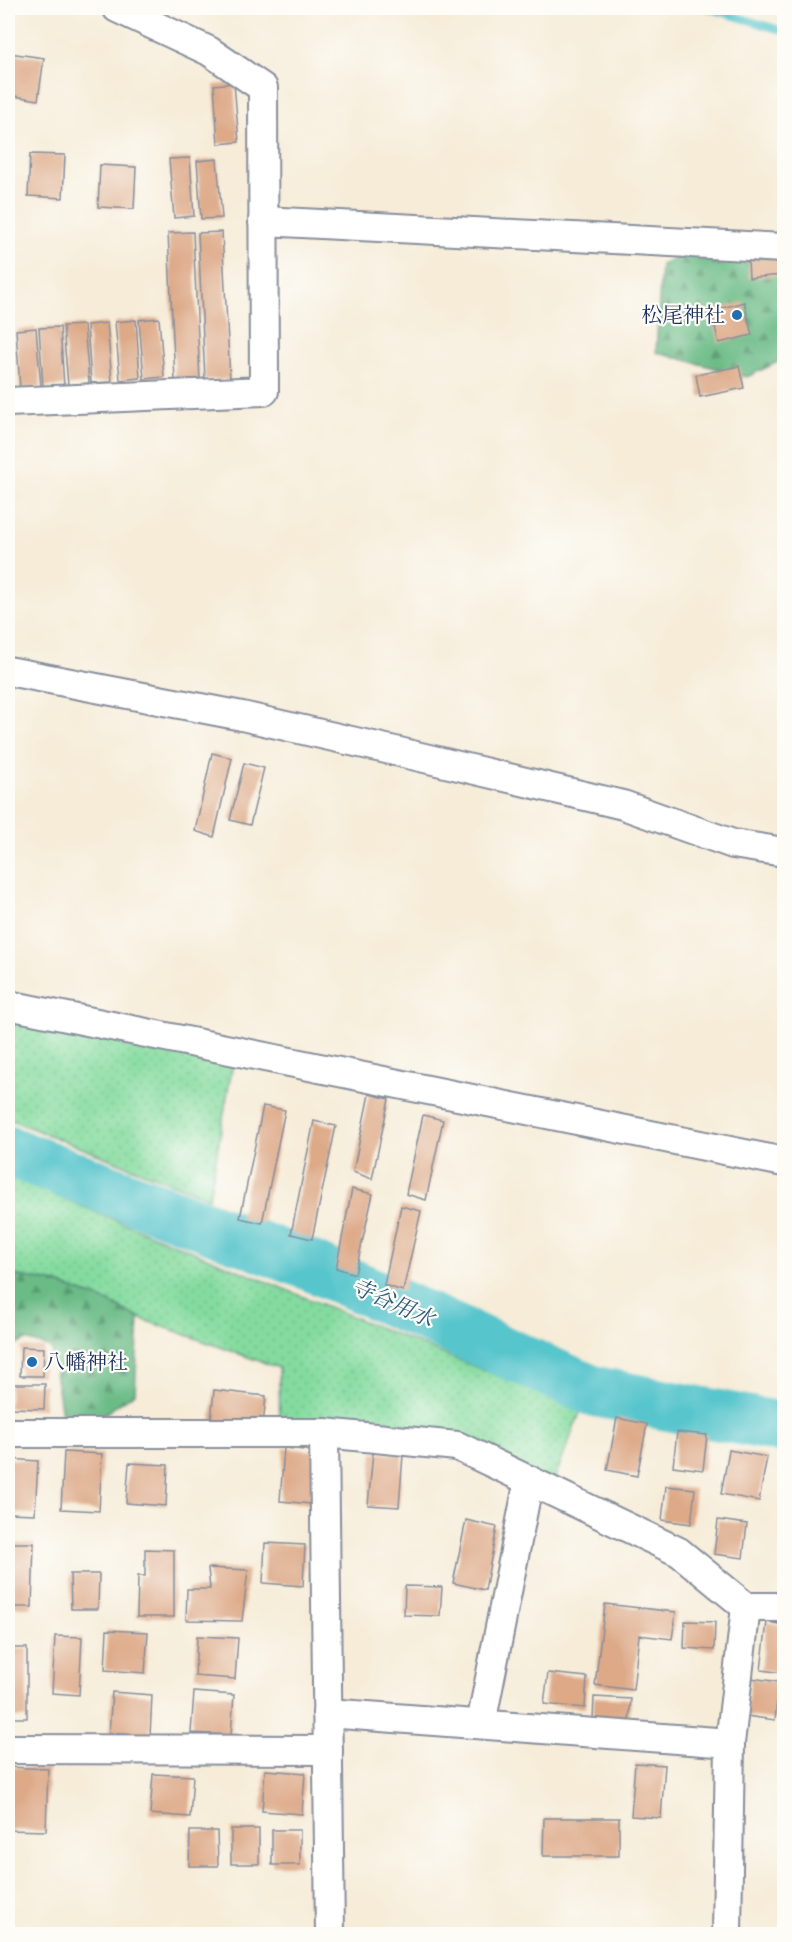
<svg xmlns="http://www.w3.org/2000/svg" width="792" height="1942" font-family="'IM FELL Double Pica','Noto Serif JP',serif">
	<defs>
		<pattern id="grass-dots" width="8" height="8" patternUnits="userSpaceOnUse" patternTransform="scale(1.5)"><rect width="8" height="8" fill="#84db9f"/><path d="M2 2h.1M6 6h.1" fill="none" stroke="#71bc8b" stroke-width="1.8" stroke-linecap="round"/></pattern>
		<pattern id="forest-firs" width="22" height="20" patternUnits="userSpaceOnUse" patternTransform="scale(1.5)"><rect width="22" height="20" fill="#6bbb86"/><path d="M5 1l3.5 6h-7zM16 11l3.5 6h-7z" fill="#579871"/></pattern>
	</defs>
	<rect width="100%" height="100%" fill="#fdfcf7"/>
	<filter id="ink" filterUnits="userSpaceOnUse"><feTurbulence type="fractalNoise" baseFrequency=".0167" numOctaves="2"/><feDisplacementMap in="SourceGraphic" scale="12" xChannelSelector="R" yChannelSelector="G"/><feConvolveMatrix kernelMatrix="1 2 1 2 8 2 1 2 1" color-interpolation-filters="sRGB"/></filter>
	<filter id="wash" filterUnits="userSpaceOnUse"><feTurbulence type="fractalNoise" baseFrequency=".008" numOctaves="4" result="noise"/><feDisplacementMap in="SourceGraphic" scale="24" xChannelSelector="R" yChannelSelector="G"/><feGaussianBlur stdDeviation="1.35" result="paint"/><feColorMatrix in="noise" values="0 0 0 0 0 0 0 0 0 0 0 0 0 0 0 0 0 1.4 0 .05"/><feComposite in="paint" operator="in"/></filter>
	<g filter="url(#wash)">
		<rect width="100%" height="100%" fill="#f6ecd8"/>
		<g fill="url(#grass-dots)" stroke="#50857e" stroke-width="1.5">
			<polygon points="8,1005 235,1051 209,1198 8,1119"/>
			<polygon points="8,1176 581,1410 550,1491 432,1444 280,1433 279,1368 139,1318 109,1302 52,1282 8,1274"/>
		</g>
		<g fill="url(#forest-firs)" stroke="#437572" stroke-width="1.5">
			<polygon points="701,244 784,248 784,359 747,377 656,352 661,265"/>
			<polygon points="8,1274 52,1282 109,1302 139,1318 135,1393 94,1421 62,1415 51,1348 26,1340 8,1349"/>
		</g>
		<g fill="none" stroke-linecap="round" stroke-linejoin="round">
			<polyline stroke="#57c5cc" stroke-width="8" points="708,8 784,31"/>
			<polyline stroke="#57c5cc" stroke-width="51" points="8,1151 311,1266 593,1391 784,1428"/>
		</g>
		<g id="blocks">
			<g fill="#dda987">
				<polygon points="9,53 44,58 38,100 8,95"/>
				<polygon points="234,83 239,142 218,144 214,85"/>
				<polygon points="30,154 65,155 63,198 28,196"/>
				<polygon points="190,158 194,216 174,218 169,159"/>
				<polygon points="217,159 222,218 201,219 197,161"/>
				<polygon points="100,165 136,167 134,209 98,207"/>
				<polygon points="193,232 200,380 175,381 168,233"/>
				<polygon points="222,232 230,379 205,380 198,233"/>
				<polygon points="781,257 782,275 749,278 748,260"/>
				<polygon points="744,302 752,335 719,343 711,311"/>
				<polygon points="159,318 164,377 144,379 139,320"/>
				<polygon points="136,320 140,378 120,380 115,322"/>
				<polygon points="107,323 112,382 91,383 87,325"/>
				<polygon points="84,325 89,383 68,385 63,326"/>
				<polygon points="60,327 64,386 43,387 39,328"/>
				<polygon points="36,328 41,387 20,389 16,330"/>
				<polygon points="739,366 744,388 700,397 696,375"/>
				<polygon points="212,753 232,758 214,837 195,831"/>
				<polygon points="244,763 264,768 250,825 230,820"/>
				<polygon points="369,1094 389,1099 372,1179 353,1172"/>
				<polygon points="263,1106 285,1110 262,1223 240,1218"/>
				<polygon points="423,1115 443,1120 426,1200 406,1194"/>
				<polygon points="314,1121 336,1126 312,1239 291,1234"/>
				<polygon points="352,1189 373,1194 355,1274 336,1268"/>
				<polygon points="401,1206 421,1211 403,1291 384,1285"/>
				<polygon points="21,1347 44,1348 43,1376 20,1376"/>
				<polygon points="10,1384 45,1384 44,1409 9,1408"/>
				<polygon points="214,1390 266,1396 263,1426 211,1421"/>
				<polygon points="617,1418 647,1424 637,1476 607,1470"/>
				<polygon points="677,1432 707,1435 703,1470 673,1466"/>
				<polygon points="284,1448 315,1451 311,1504 280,1501"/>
				<polygon points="729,1450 767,1457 759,1501 721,1494"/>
				<polygon points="64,1452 102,1454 99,1511 61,1509"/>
				<polygon points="373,1452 403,1455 399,1507 368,1505"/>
				<polygon points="8,1459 38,1461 35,1514 8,1513"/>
				<polygon points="129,1463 168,1465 166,1506 126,1503"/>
				<polygon points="666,1486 695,1489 691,1524 662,1520"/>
				<polygon points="466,1520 497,1527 485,1590 453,1583"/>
				<polygon points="718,1520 747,1524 743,1558 714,1554"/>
				<polygon points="8,1543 34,1543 32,1607 8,1607"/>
				<polygon points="265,1543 305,1545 303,1586 263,1583"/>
				<polygon points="145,1549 174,1550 174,1617 137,1617 138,1576 145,1576"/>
				<polygon points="208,1568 248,1570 242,1621 186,1620 187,1589 210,1589"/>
				<polygon points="70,1574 99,1574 98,1609 71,1609"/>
				<polygon points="405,1586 442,1587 440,1616 404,1615"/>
				<polygon points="605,1604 676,1612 672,1639 639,1635 633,1690 595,1685"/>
				<polygon points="685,1621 715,1622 714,1650 684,1648"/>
				<polygon points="767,1622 784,1625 784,1673 761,1670"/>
				<polygon points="107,1630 148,1632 145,1673 105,1670"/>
				<polygon points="55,1636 82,1637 79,1695 52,1693"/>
				<polygon points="197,1636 238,1638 235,1679 195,1676"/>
				<rect x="8" y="1648" width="19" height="70"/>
				<polygon points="548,1673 587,1677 585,1708 544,1704"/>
				<polygon points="751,1678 779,1682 775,1720 746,1716"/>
				<polygon points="112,1692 152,1695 150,1736 109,1733"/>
				<polygon points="194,1692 234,1695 231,1735 191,1733"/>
				<polygon points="594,1697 631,1699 629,1722 593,1720"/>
				<polygon points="635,1763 665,1765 661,1818 631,1816"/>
				<polygon points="8,1767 48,1769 46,1831 8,1830"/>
				<polygon points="265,1770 305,1773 302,1814 262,1811"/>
				<polygon points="153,1774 193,1776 190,1817 150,1814"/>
				<polygon points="544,1818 619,1818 619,1856 543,1856"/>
				<rect x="231" y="1829" width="28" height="35"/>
				<rect x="272" y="1830" width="28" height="35"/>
				<polygon points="190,1831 217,1831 218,1866 189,1866"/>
			</g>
		</g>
	</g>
	<g filter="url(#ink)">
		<use href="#blocks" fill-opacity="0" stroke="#888e9b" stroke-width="1.5"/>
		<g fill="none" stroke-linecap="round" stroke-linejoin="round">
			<defs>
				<g id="minor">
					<polyline points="263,221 784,248"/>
					<polyline points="8,402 264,391 263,88 209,51 117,8"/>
					<polyline points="8,671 242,716 395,751 623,805 733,844 784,852"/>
					<polyline points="8,1005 784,1162"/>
					<polyline points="8,1433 324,1433 457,1446 679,1552 746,1607 784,1607"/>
					<polyline points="324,1433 330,1934"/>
					<polyline points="327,1713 730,1743"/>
					<polyline points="481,1724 529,1480"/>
					<polyline points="8,1749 328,1750"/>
					<polyline points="727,1934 730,1743 746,1607"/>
				</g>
			</defs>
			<use href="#minor" stroke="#888e9b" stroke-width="32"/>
			<use href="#minor" stroke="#fff" stroke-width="28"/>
		</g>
	</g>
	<g fill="#1f6fb2" stroke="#fdfcf7" stroke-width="2">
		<circle cx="737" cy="315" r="6"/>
		<circle cx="32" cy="1362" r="6"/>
	</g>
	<g text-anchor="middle" stroke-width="4.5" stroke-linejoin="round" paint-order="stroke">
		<g font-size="21" fill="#1b2f5e" stroke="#fdfcf7" text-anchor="end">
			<text x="725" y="322">松尾神社</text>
			<text x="44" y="1369" text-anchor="start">八幡神社</text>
		</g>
		<g font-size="22" font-style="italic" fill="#2d5c7f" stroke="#fdfcf7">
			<text transform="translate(393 1302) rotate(24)" y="8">寺谷用水</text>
		</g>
	</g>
	<rect width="792" height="1942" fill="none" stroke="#fdfcf7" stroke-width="30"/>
</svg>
